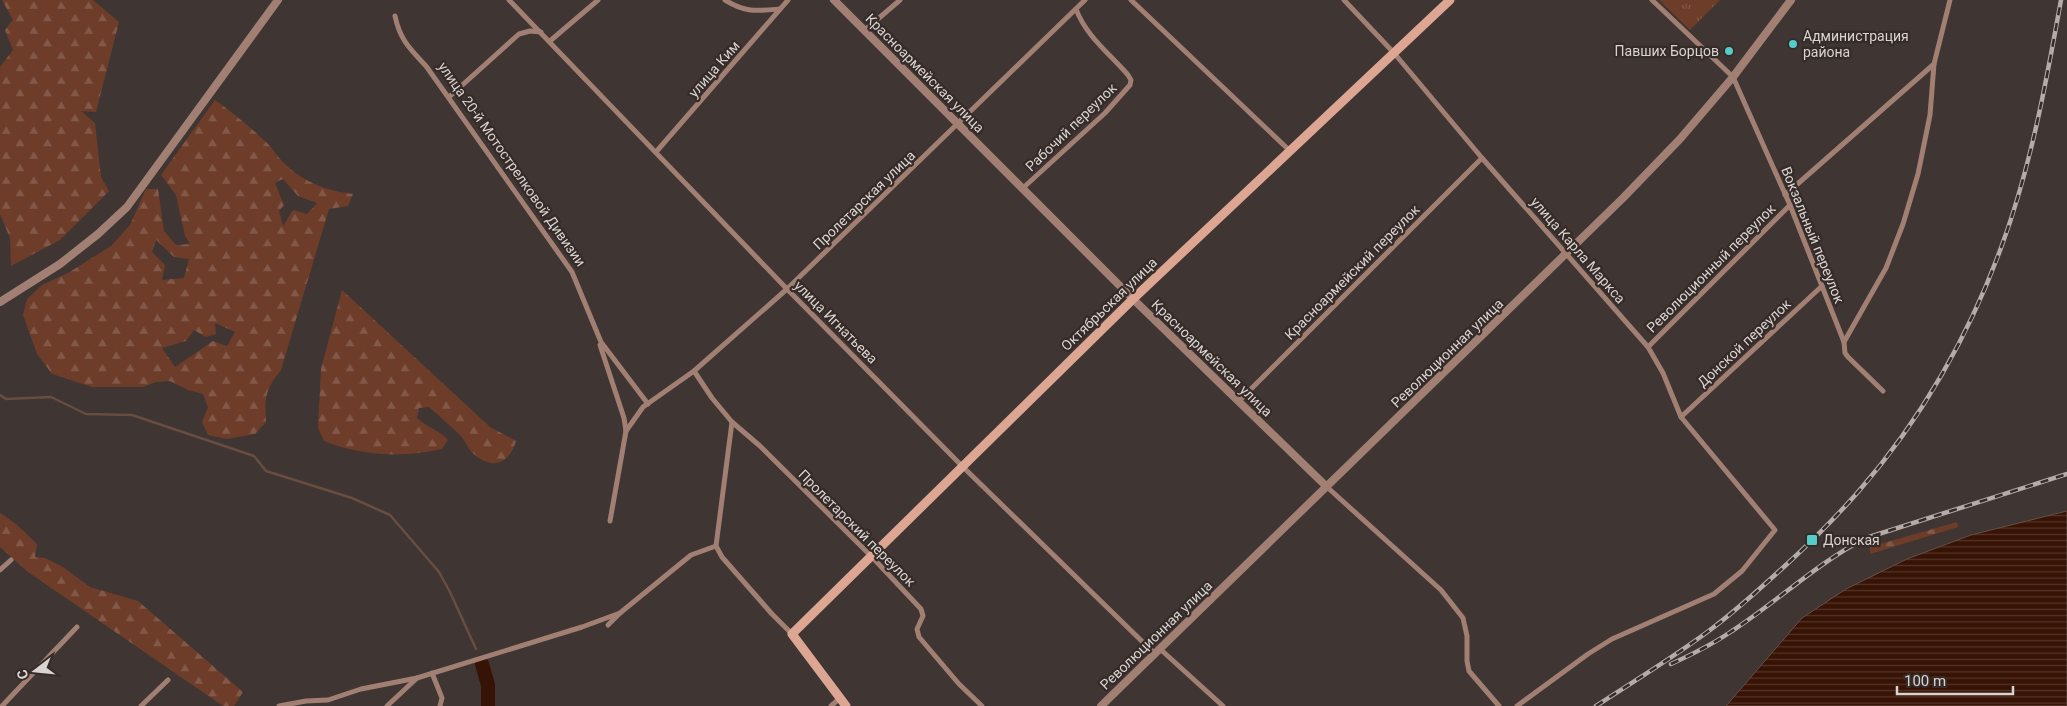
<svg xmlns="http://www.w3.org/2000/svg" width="2067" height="706" font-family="Roboto,sans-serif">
	<defs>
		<pattern id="grass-tufts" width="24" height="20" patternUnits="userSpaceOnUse" patternTransform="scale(1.25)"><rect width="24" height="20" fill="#6e3d2a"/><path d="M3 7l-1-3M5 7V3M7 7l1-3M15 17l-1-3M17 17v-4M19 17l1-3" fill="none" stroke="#825848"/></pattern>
		<pattern id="forest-firs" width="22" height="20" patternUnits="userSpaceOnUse" patternTransform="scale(1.25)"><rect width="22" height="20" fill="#6e3d2a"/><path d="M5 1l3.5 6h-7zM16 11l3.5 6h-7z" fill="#825848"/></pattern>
		<pattern id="water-rules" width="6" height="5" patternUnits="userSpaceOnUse" patternTransform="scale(1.25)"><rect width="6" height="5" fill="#371305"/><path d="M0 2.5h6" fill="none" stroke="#533428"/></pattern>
	</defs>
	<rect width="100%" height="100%" fill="#3f3532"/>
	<polygon fill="url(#grass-tufts)" points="1659,0 1720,0 1690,30"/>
	<g fill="url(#forest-firs)" fill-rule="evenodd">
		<polygon points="2,0 93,0 119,22 96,112 81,111 95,123 101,177 109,191 60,240 11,266 10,238 0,214 0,67 13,50 5,30 13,20"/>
		<path d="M215,100C233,113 250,127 266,142C273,148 277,157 284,163C303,182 327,191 353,194L348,206L329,209L281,370C265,390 265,396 266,422L255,434L227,439L208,435L202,422L208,407L203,394L188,390L170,381L156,382L143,387H92L52,374L37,354L23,315L27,299L42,285L68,273L111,246L130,225L146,189H158L164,231L176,245L190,244L185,236L176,195L161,175ZM283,179L298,196L317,203L307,214L293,210L283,226L279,211L284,205L275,183ZM156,240L174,257L189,259L184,278L162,280L165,265L152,252ZM215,323L235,332L227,346L213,341L175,367L162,348L186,341L194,330L206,337L216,334Z"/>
		<path d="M342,290L490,427L516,441C510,462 494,471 475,455C469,451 466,442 461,436C450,426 440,416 429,407L419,408L417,418C428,428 439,430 448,440L442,449C402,458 362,456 324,441L318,428L321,369Z"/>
		<polygon points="0,513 16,524 37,544 35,557 45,558 63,567 90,587 138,601 243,692 234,706 223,706 28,572 0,547"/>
		<polygon points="1957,522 1958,527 1870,554 1870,547"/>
	</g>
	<polygon fill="url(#water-rules)" stroke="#684d42" points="2067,511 2067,706 1726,706 1802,618 1846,589 1907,559 1971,535"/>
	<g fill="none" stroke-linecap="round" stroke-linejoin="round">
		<polyline stroke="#684d42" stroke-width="2.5" points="0,395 6,399 51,397 86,414 132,415 254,456 266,471 352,498 390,515 439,572 450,592 476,649"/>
		<polyline stroke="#371305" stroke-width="14" points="482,664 488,685 488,706"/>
		<g stroke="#a17f72" stroke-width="5">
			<polyline points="509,0 787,289 962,466 1154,653"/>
			<path d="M725,0C746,13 757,11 780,9"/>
			<polyline points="1131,0 1290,151"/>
			<polyline points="1344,0 1394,53 1482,158 1648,347 1663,373 1681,417 1775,530 1742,571 1714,594 1612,639 1588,654 1517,706"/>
			<polyline points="1652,0 1733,77 1790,205 1844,342 1845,353 1848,357 1883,391"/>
			<path d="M395,16C400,40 410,49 426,66L572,272L601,342L648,404"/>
			<polyline points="865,30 900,0"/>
			<polyline points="550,41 598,0"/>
			<polyline points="449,97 519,34 530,31 541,32"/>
			<polyline points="656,152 788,0"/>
			<path d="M1023,188L1105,113L1130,85L1131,80L1128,75C1109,53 1086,36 1076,9"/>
			<polyline points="1785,195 1934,64 1950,0"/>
			<polyline points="1844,342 1886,268 1903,224 1918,174 1930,115 1934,64"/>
			<polyline points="600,345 624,418 626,431 610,521"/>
			<polyline points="1648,347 1790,205"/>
			<polyline points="694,371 712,398 732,422 760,446 872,557 921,609 923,616 917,629 919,637 959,684 982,706"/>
			<polyline points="1239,401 1482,158"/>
			<polyline points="1681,417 1822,286"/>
			<polyline points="732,422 716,546 722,557 772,614 792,634"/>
			<polyline points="626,431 643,407 694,371 787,289 1085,0"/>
			<polyline points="1327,487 1441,590 1463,618 1467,636 1467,661 1469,671 1499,706"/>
			<polyline points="0,570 11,560"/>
			<polyline points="608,625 620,613 691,555 716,546"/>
			<polyline points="1159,648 1223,706"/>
			<polyline points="432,673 442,698 440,706"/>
			<polyline points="2,706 77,627"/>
			<polyline points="141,706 168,680"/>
			<polyline points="279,706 306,701 328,700 361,689 417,678 582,627 620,613"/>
			<polyline points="387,706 417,678"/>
			<polyline points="831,706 839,699"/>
		</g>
		<g stroke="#a17f72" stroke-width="8">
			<polyline points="834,0 1133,299 1327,487"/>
			<polyline points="0,302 60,264 98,234 127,207 278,0"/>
			<polyline points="1101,706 1623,198 1680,139 1733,77 1791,0"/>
		</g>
		<polyline stroke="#dca692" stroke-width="9" points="846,706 792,634 1133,299 1450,0"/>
		<defs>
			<g id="rail">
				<path d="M1671,664C1693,654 1713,644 1732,631C1778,601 1817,563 1866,538L2067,474"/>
				<path d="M1596,706C1634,681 1674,657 1710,630C1737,610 1762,587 1787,564C1812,541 1836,517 1858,492C1921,420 1970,334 2002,245C2031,166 2046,83 2061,0"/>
			</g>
		</defs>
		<use href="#rail" stroke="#b3aca9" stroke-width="4.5"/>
		<use href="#rail" stroke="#352b28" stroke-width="2.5" stroke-dasharray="8" stroke-linecap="butt"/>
	</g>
	<g fill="#54cdc8" stroke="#352b28" stroke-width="2">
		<circle cx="1793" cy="44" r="5"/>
		<circle cx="1729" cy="51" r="5"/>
		<rect x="1806" y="534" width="12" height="12" rx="2.5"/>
	</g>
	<g text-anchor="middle" stroke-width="4.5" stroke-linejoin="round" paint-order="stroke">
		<g font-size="14" fill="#dad4d1" stroke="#352b28" text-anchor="start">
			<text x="1803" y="41">Администрация<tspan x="1803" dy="16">района</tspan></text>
			<text x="1719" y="56" text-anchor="end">Павших Борцов</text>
			<text x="1823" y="545">Донская</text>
		</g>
		<g font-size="14" fill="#dad4d1" stroke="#352b28">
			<text transform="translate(714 69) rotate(-49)" y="5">улица Ким</text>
			<text transform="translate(925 73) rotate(45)" y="5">Красноармейская улица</text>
			<text transform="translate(1071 127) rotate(-44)" y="5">Рабочий переулок</text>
			<text transform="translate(512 164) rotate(55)" y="5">улица 20-й Мотострелковой Дивизии</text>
			<text transform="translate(864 200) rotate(-44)" y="5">Пролетарская улица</text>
			<text transform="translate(1813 235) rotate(68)" y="5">Вокзальный переулок</text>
			<text transform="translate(1578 250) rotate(49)" y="5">улица Карла Маркса</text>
			<text transform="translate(1711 268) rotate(-45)" y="5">Революционный переулок</text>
			<text transform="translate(1352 272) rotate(-45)" y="5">Красноармейский переулок</text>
			<text transform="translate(1109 304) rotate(-44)" y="5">Октябрьская улица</text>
			<text transform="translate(836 322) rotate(45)" y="5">улица Игнатьева</text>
			<text transform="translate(1744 343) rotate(-43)" y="5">Донской переулок</text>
			<text transform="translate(1447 353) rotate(-44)" y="5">Революционная улица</text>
			<text transform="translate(1212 358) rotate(44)" y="5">Красноармейская улица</text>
			<text transform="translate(857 528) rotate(45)" y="5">Пролетарский переулок</text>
			<text transform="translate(1156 635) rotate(-44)" y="5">Революционная улица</text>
		</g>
	</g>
	<g transform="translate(35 671) rotate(254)" stroke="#352b28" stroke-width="4" paint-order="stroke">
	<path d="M0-4L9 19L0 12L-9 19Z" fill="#dad4d1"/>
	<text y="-8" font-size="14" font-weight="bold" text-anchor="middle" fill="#dad4d1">С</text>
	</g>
	<path d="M1897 686v8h116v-8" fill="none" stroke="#dad4d1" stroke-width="2.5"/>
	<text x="1904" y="686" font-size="15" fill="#dad4d1" stroke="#352b28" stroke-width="4" paint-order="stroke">100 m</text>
</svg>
